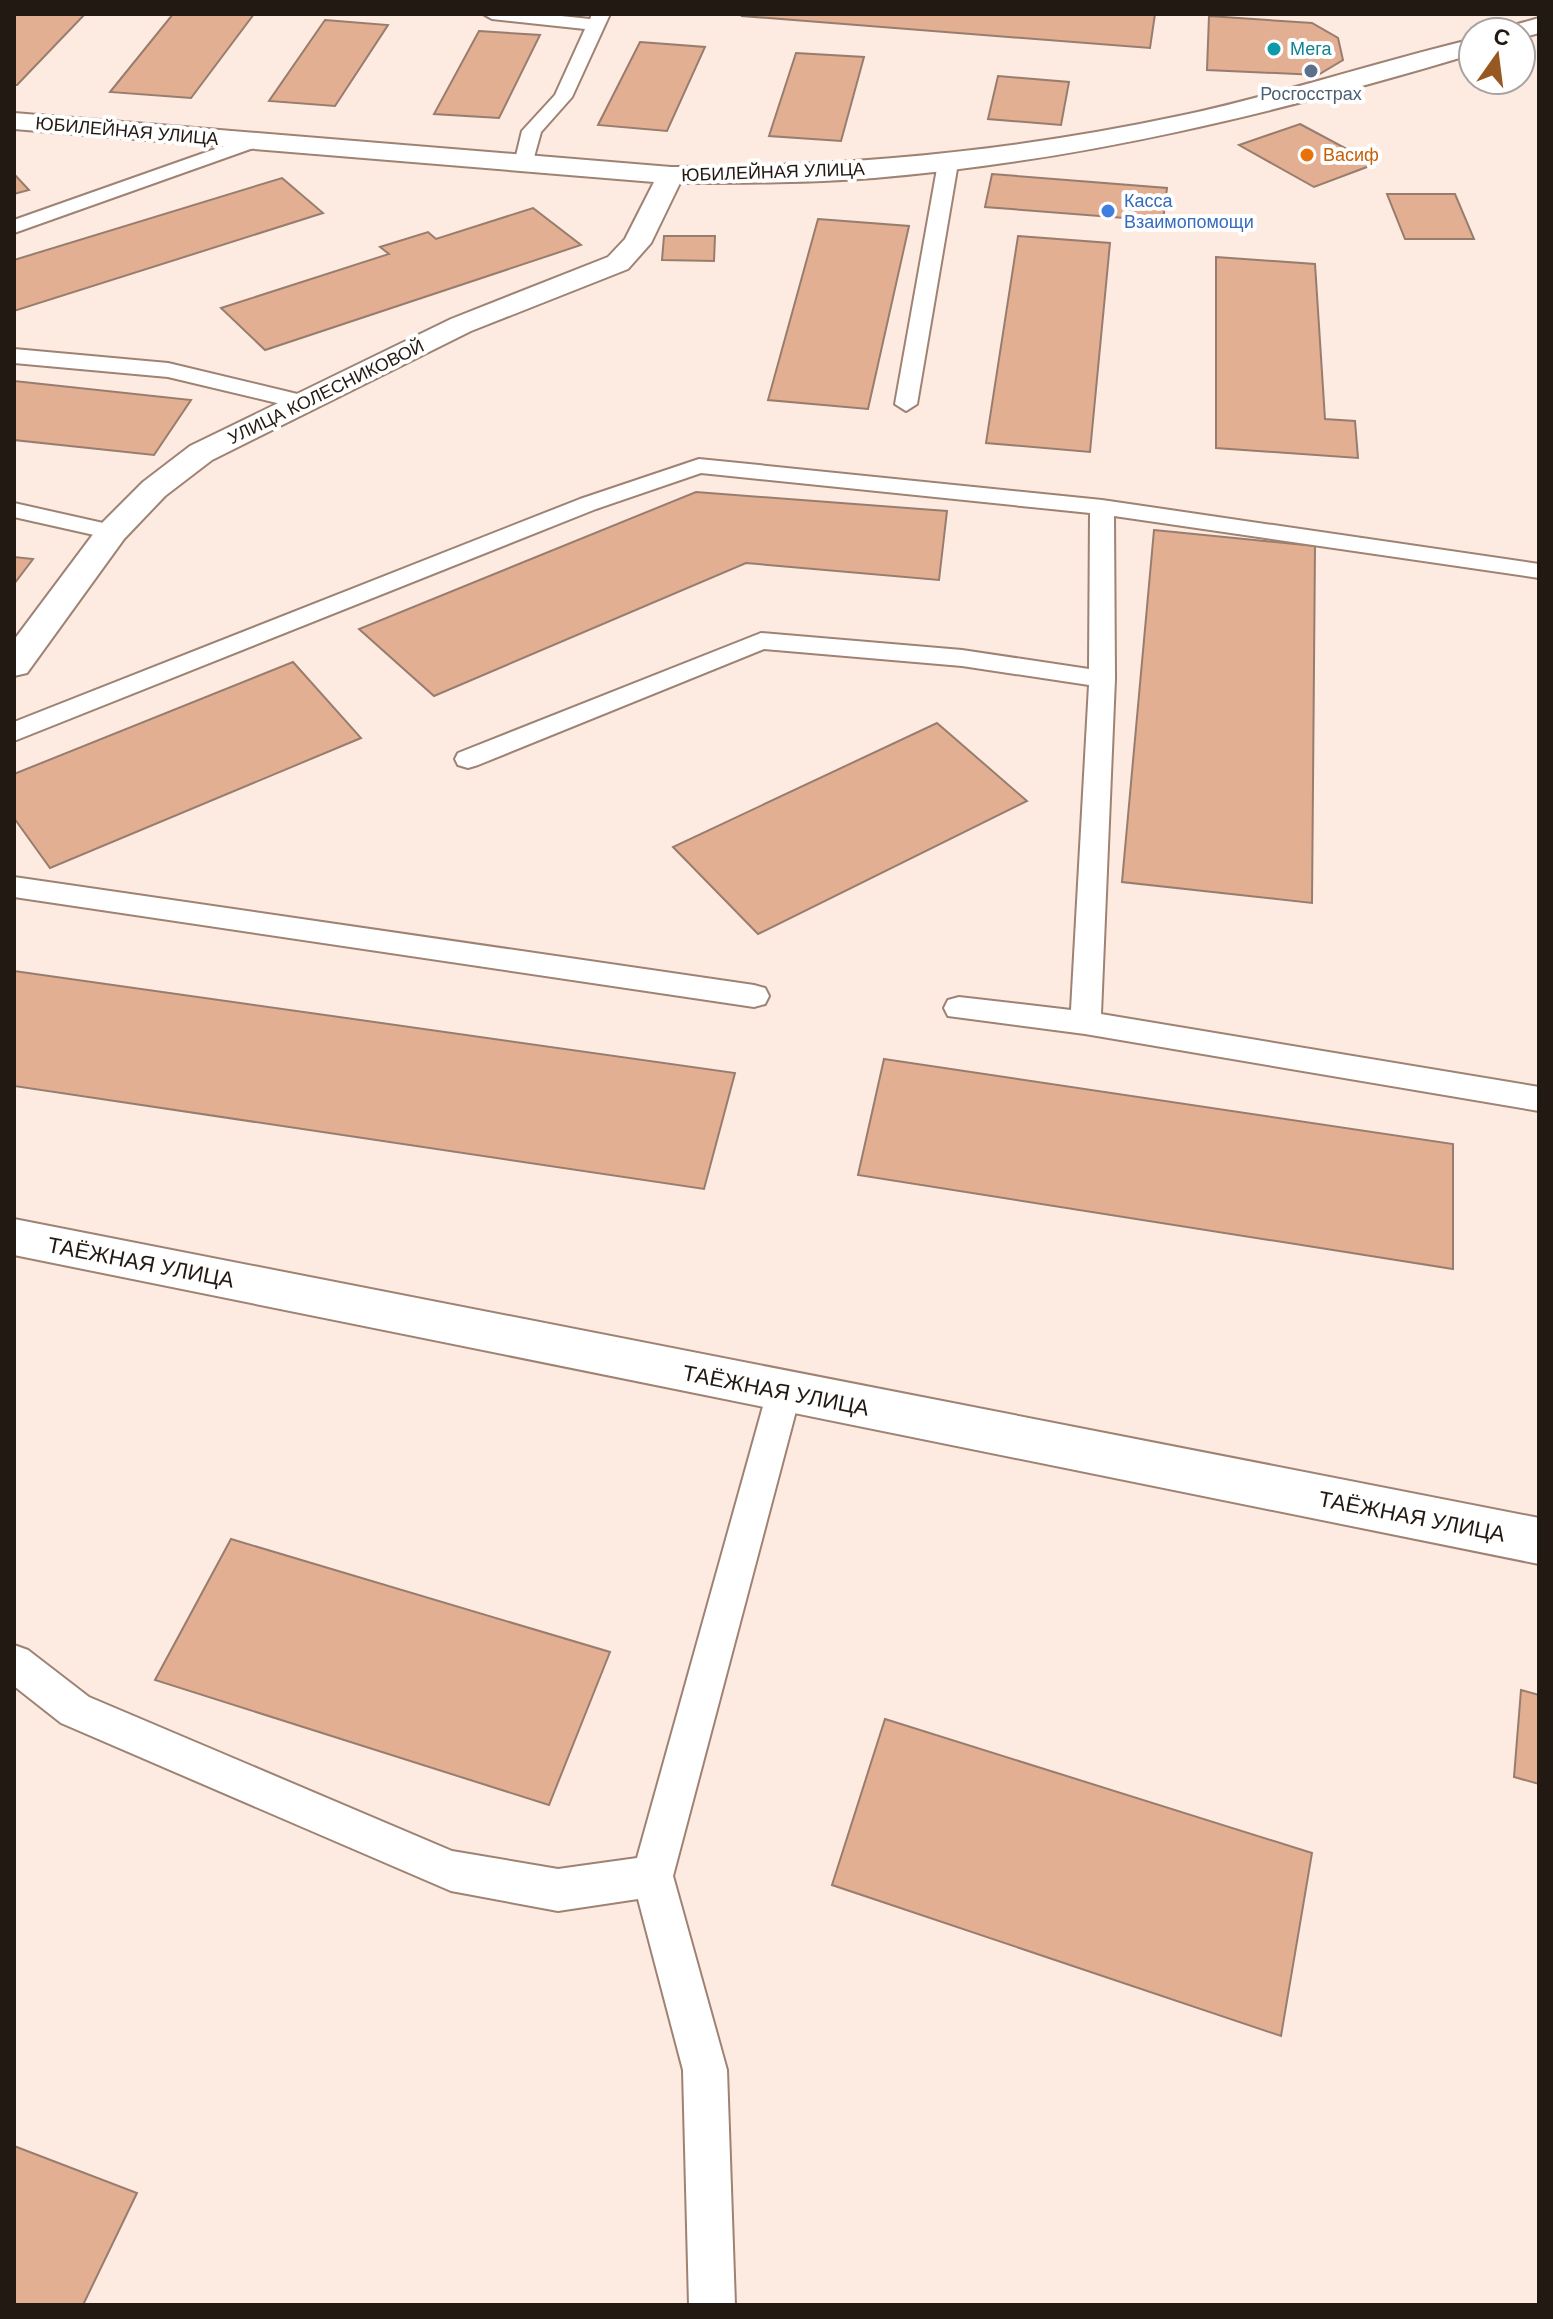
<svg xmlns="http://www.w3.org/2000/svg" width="1553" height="2319" font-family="Helvetica,sans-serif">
	<rect width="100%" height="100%" fill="#fdeae0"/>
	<g fill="#e2af93" stroke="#987d6e" stroke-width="2">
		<polygon points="14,14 85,14 17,85 14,85"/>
		<polygon points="173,14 254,14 191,98 110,92"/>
		<polygon points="743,14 1155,14 1150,48 742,16"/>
		<polygon points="1209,16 1312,23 1338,38 1343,60 1318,75 1207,70"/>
		<polygon points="325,20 388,25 335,106 269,101"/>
		<polygon points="479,31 540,35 499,118 434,114"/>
		<polygon points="640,42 705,47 667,131 598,125"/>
		<polygon points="796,53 864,57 841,141 769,136"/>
		<polygon points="998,76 1069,82 1061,125 988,119"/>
		<polygon points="1300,124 1375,164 1314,187 1239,145"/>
		<polygon points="14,174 29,190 14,194"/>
		<polygon points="992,174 1167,188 1163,221 985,207"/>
		<polygon points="282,178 323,213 14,311 14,260"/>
		<polygon points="1387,194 1455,194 1474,239 1405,239"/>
		<polygon points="533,208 581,245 265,350 221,308 389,254 380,247 428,232 436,239"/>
		<polygon points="818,219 909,226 868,409 768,400"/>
		<polygon points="664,236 715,236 714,261 662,260"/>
		<polygon points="1018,236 1110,243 1090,452 986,443"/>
		<polygon points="1216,257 1315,264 1325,419 1355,421 1358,458 1216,448"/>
		<polygon points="14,381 191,400 154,455 14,440"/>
		<polygon points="696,492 947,511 939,580 746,563 434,696 359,629"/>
		<polygon points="1154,530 1315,546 1312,903 1122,882"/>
		<polygon points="14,557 33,559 14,584"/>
		<polygon points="293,662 361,738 50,868 14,818 14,774"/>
		<polygon points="937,723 1027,801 758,934 673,847"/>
		<polygon points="14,971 735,1073 704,1189 14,1086"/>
		<polygon points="884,1059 1453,1144 1453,1269 858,1175"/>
		<polygon points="231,1539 610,1652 549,1805 155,1680"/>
		<polygon points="1521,1690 1539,1695 1539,1784 1514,1777"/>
		<polygon points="885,1719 1312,1853 1281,2036 832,1885"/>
		<polygon points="14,2146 137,2193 83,2305 14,2305"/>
	</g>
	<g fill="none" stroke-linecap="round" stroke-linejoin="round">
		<defs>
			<g id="service">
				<polygon points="483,14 542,14 590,19 592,14 610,14 572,97 541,132 531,168 517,168 514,164 522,131 555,95 585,29 492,19"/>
				<polygon points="252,136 262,142 259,146 14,233 14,220"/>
				<polygon points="948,157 958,163 917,404 906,411 895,404 938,163"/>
				<polygon points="14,349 168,363 314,398 317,403 306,410 168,377 14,363"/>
				<polygon points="699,459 1102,500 1539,564 1539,578 1114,516 1115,679 1101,1014 1539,1087 1539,1111 1085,1034 948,1016 944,1008 948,1000 959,997 1071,1010 1089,685 962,666 764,649 478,765 468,768 458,765 455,759 458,753 761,633 962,650 1089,669 1090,513 701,473 596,509 14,741 14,722 580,499"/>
				<polygon points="14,503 121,527 124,532 121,537 112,539 14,517"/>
				<polygon points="14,877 754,985 765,988 769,996 765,1004 754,1007 14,897"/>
				<polygon points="784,1377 796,1382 801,1392 673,1876 727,2070 735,2305 689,2305 683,2070 638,1899 558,1911 451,1891 61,1723 14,1686 14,1645 28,1650 89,1697 452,1851 558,1869 637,1858 767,1392 772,1382"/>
			</g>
			<g id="minor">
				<polygon points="1539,18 1539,33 1521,38 1521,32 1504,32 1507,27"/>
				<path d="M1473,39V54C1277,113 1079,161 874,178C810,183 745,183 680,183L651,243L628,269L471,331L212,460L165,496L124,539L27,673L14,676V640L100,525L143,482L190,446L451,319L608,257L625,239L654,182L14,129V113L671,167C842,167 1011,152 1179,116C1278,95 1374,63 1473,39Z"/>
			</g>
			<polygon id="secondary" points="14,1219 1539,1518 1539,1564 14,1255"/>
		</defs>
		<use href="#service" stroke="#9e8273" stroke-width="4"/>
		<use href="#minor" stroke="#9e8273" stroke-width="4"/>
		<use href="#secondary" stroke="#9e8273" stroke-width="4"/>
		<use href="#service" fill="#fff" fill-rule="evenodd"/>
		<use href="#minor" fill="#fff" fill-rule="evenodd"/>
		<use href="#secondary" fill="#fff" fill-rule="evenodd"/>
	</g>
	<circle fill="#0f9aa8" stroke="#fff" stroke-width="3" cx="1274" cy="49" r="8"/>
	<circle fill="#5c6f8a" stroke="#fff" stroke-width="3" cx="1311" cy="71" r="8"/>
	<circle fill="#e8710a" stroke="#fff" stroke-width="3" cx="1307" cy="155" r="8"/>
	<circle fill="#3f7fe0" stroke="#fff" stroke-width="3" cx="1108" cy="211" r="8"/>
	<g text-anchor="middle" stroke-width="8" stroke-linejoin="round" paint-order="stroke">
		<g font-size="18" fill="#0d838f" stroke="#fff" text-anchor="start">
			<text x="1290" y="55">Мега</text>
		</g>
		<g font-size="18" fill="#4e5e75" stroke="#fff">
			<text x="1311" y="100">Росгосстрах</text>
		</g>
		<g font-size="18" fill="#231913" stroke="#fff">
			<text transform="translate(127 131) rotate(5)" y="6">ЮБИЛЕЙНАЯ УЛИЦА</text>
			<text transform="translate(773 172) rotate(-2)" y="6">ЮБИЛЕЙНАЯ УЛИЦА</text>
			<text transform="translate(326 392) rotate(-26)" y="6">УЛИЦА КОЛЕСНИКОВОЙ</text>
		</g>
		<g font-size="18" fill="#c56008" stroke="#fff" text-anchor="start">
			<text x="1323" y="161">Васиф</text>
		</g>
		<g font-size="18" fill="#366cbe" stroke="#fff" text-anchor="start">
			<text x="1124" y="207">Касса<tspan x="1124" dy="21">Взаимопомощи</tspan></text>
		</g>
		<g font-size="22" fill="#231913" stroke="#fff">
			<text transform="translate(141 1262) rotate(11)" y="8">ТАЁЖНАЯ УЛИЦА</text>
			<text transform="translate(776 1390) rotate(11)" y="8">ТАЁЖНАЯ УЛИЦА</text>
			<text transform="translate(1412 1516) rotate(11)" y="8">ТАЁЖНАЯ УЛИЦА</text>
		</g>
	</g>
	<rect width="1553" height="2319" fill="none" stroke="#231913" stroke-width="32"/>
	<g transform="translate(1497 56) rotate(14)"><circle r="38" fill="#ffffff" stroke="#a7a3a1" stroke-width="2"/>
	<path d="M0-6L14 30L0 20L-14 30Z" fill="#985822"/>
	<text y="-12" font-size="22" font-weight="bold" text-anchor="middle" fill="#231913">С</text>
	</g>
</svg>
